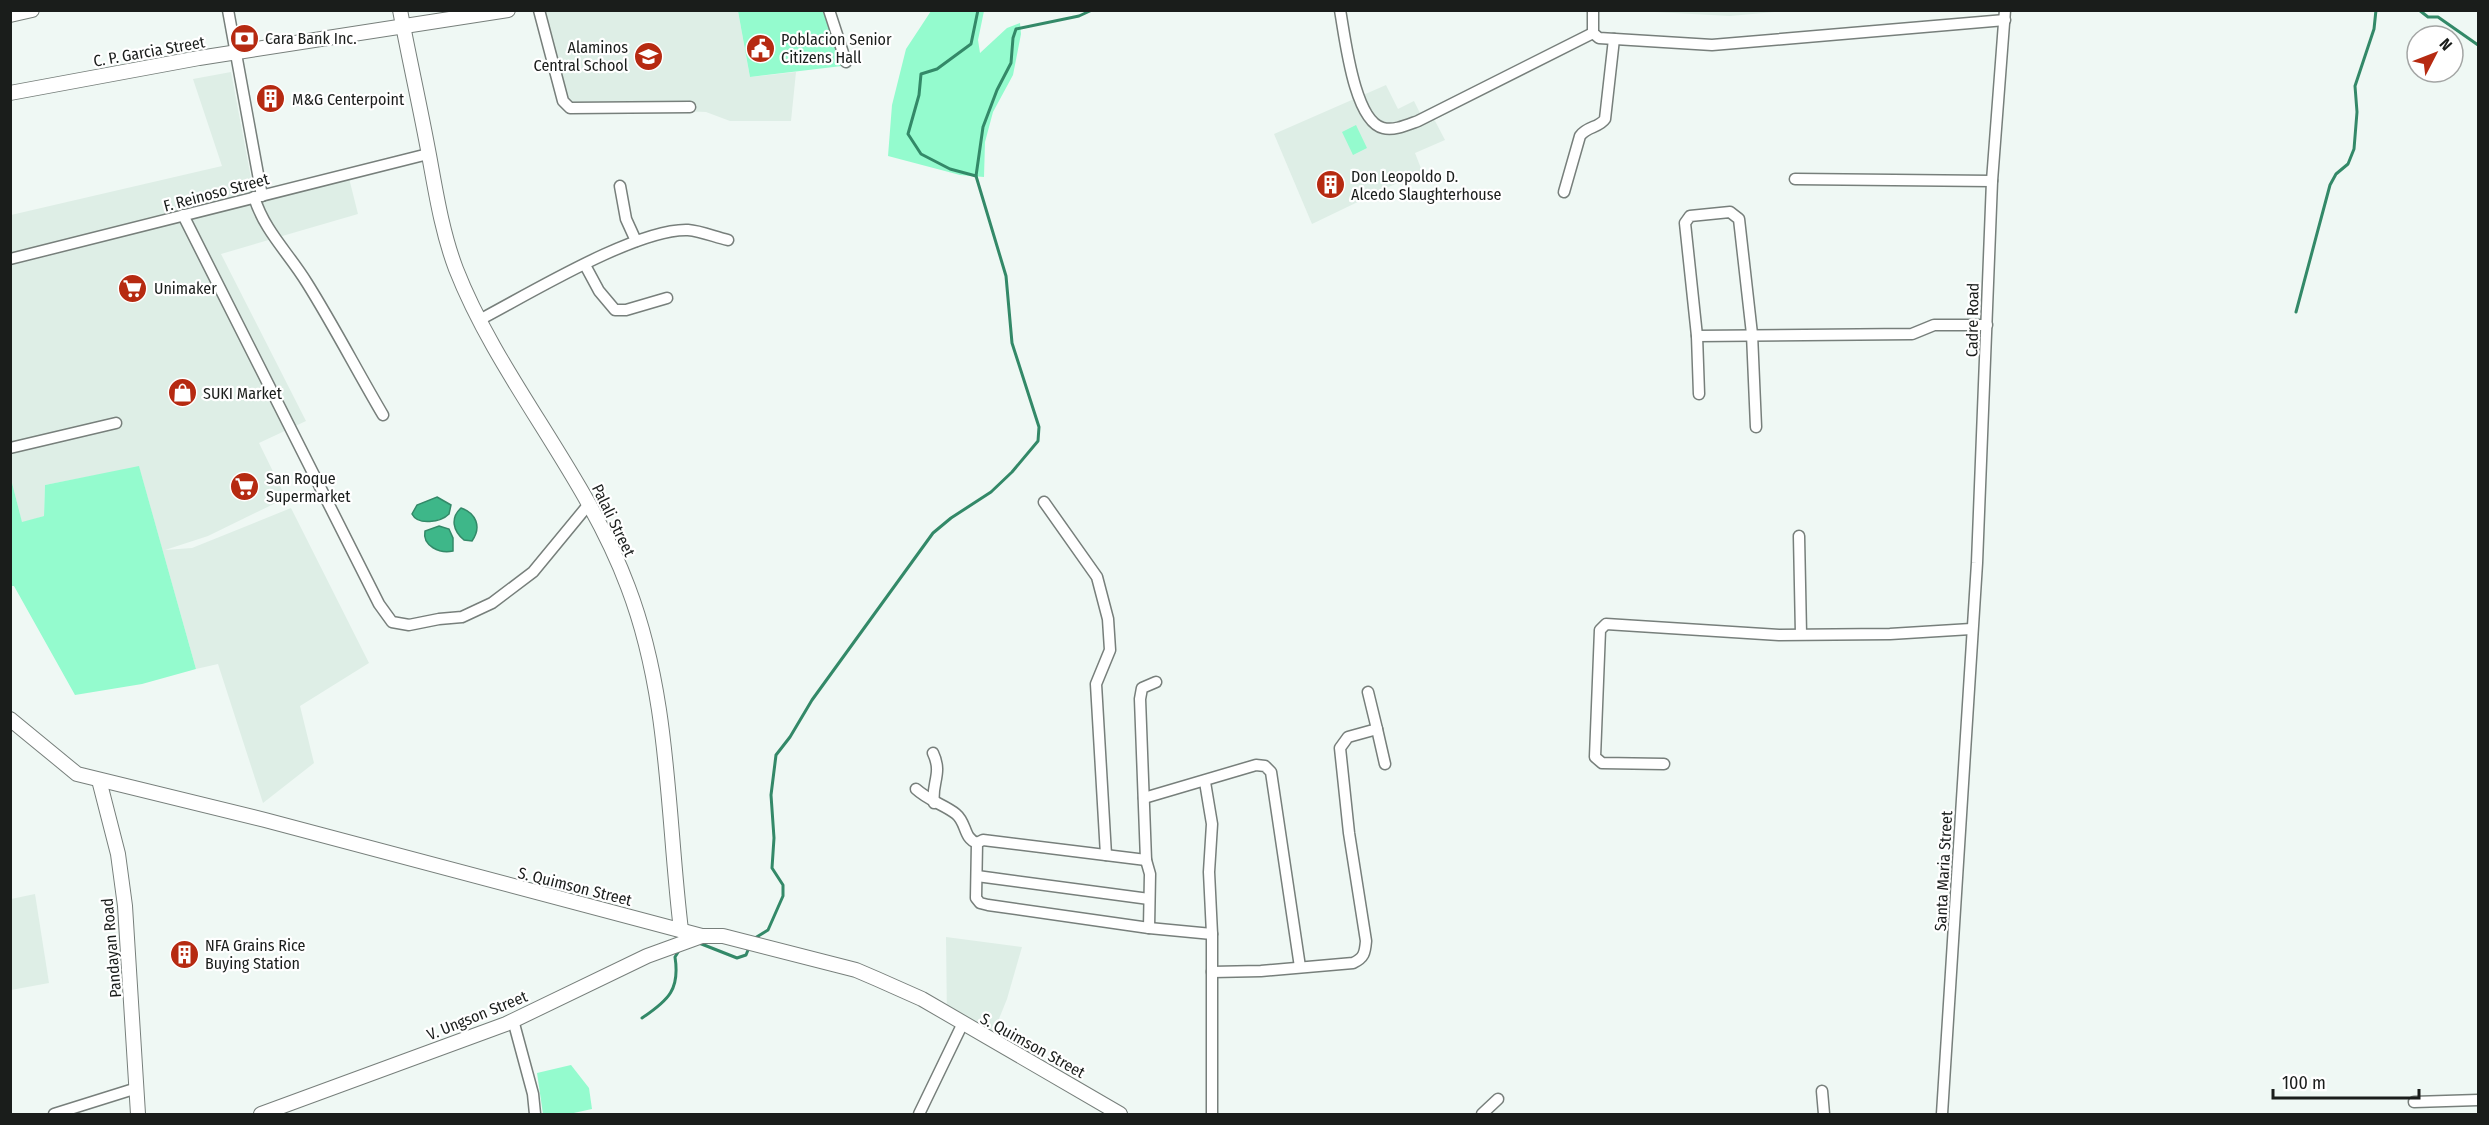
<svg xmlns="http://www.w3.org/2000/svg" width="2489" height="1125" font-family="'Fira Sans Condensed',sans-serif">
	<rect width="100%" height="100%" fill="#eff8f4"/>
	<g fill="#deeee6">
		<polygon points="540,11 738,11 750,77 796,72 791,121 730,121 706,112 628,109 571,111"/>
		<polygon points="1636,11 1785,11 1730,16"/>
		<polygon points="231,72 254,194 11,255 11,215 222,166 193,79"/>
		<polygon points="1386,85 1398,109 1414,101 1425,123 1434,119 1445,140 1415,153 1422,171 1312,224 1274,134"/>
		<polygon points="349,178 358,214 221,254 306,421 259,443 286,498 208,536 165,550 192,548 291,508 369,663 300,706 314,763 263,803 218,664 196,669 139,467 45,485 44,516 22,523 11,479 11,259"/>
		<polygon points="35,894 49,983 11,990 11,899"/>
		<polygon points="946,937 1022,947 1007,999 988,1046 947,1022"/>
	</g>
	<g fill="#94fbce">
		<polygon points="738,11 823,11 842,66 750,77"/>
		<polygon points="931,11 984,11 978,40 980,53 1007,28 1020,23 1021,34 1013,75 993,112 985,142 984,177 960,175 888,156 892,105 906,49"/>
		<polygon points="1356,125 1367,148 1353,155 1342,132"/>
		<polygon points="139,466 196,669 142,684 75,695 14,586 11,586 11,479 22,522 44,516 45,485"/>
		<polygon points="571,1065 589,1088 592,1109 569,1114 543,1114 537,1073"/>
	</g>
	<g fill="#3eb789" stroke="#338968" stroke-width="1.5">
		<path d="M437,497L451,505L449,514C441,522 418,526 412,514L417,505Z"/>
		<path d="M461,508C476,513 482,527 472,541L464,540C453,531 450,518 461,508Z"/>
		<path d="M439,526L449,529L453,538V551C440,554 422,546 425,531Z"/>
	</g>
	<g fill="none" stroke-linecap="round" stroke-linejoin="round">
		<g stroke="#338968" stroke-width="3">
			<polyline points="2419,10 2428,17 2438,17 2478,45"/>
			<polyline points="976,176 983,127 997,90 1011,63 1013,38 1016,29 1079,16 1092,10"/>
			<polyline points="2296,312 2330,185 2336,174 2348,164 2354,149 2357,112 2355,86 2374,29 2376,10"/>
			<polyline points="755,938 768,930 783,896 783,885 772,868 774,838 771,795 776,755 790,737 812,700 933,533 951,518 991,492 1012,472 1038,441 1039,427 1012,343 1006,276 976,176 950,169 921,154 908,134 919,95 921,74 937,69 971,44 978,10"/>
			<polyline points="699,943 737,958 746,955 748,950"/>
			<path d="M642,1018C669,1000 680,989 675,957L680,949"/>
		</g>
		<defs>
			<g id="street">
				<polyline points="228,10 262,196"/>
				<polyline points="539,10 563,101 570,108 690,107"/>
				<polyline points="829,10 846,62"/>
				<path d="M1340,10C1345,37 1354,121 1383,128C1394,131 1407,125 1418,121L1593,33"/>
				<polyline points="1593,10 1593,33 1599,38 1712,45 2005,20"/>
				<polyline points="1795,179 1992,181"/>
				<polyline points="620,186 626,219 636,241"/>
				<path d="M1564,192L1580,136C1587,126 1599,128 1605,119L1614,39"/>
				<path d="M254,197C265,232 288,252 307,283C334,326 357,371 383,415"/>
				<polyline points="183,215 379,604 392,622 409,625 439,619 462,617 492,603 533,572 589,504"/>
				<polyline points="10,259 428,154"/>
				<polyline points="585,265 599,291 615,310 626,310 667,298"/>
				<path d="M481,319C529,294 637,228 688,230C701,231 715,237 728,240"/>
				<polyline points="1697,336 1912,334 1934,325 1987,325"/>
				<polyline points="1699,394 1697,336 1685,223 1690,216 1730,212 1739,219 1752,334 1756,427"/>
				<polyline points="10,448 116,423"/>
				<polyline points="1044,502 1097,577 1108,619 1110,650 1096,684 1106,855"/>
				<polyline points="1799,536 1801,634"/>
				<polyline points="1377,729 1385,764"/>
				<path d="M933,753C943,774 931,783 934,803"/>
				<polyline points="1664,764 1602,763 1595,757 1600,630 1606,624 1779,635 1890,634 1971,629"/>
				<polyline points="1205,782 1212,824 1209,872 1212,934 1212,1114"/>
				<path d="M916,789C929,801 945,805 956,814C967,823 963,838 977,843"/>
				<polyline points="1144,798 1256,765 1265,766 1271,772 1300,967"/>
				<polyline points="1146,860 983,840 977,843 976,898 980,903 988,905 1149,928 1212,934"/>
				<polyline points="977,876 1149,899"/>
				<polyline points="1149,928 1150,874 1146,860 1140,699 1142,688 1156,682"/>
				<path d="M1212,972L1261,971L1353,963C1364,958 1365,953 1366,941L1349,833L1340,748L1348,737L1377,729L1368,692"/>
				<polyline points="513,1020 533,1094 535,1114"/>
				<polyline points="1822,1091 1824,1114"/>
				<polyline points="2414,1102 2478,1100"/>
				<polyline points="54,1114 137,1088"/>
				<polyline points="919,1114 962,1025"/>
				<polyline points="1482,1114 1498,1099"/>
				<polyline points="1942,1114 1977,563 1992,181 2005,10"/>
			</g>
			<g id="secondary">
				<path d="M400,10C409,58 420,106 429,155C436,193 442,232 456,269C499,379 586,474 628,587C670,697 667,815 681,930"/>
				<polyline points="10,15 32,10"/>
				<polyline points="10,93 199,58 508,10"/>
				<polyline points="10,719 77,774 265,820 702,936 723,936 856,970 877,979 922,999 1120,1114"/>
				<polyline points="99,780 118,854 125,906 138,1114"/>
				<polyline points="261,1114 506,1024 647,956 702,936"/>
			</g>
		</defs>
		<use href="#street" stroke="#777f7b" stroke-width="13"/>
		<use href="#secondary" stroke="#777f7b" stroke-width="16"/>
		<use href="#street" stroke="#fff" stroke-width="10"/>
		<use href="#secondary" stroke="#fff" stroke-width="14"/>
	</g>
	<defs>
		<symbol id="bank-disc" viewBox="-11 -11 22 22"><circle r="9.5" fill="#b62a11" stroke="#fff"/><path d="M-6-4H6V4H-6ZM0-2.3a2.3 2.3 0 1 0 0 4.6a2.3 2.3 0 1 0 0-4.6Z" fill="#fff"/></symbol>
		<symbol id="civic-disc" viewBox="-11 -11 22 22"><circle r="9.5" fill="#b62a11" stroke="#fff"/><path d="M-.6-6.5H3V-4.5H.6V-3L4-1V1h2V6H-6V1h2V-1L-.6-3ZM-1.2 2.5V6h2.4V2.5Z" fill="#fff"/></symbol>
		<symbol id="school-disc" viewBox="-11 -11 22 22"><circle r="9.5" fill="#b62a11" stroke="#fff"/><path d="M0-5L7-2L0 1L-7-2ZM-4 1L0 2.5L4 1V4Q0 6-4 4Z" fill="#fff"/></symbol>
		<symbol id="building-disc" viewBox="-11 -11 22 22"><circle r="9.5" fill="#b62a11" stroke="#fff"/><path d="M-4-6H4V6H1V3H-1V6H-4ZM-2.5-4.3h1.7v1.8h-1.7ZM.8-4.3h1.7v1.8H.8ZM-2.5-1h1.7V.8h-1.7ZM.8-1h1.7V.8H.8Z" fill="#fff"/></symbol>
		<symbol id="supermarket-disc" viewBox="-11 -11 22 22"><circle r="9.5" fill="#b62a11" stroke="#fff"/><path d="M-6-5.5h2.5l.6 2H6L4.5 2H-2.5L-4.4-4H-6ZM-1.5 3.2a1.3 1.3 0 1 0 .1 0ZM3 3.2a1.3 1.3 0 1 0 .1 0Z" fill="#fff"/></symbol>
		<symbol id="shop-disc" viewBox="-11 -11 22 22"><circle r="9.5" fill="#b62a11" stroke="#fff"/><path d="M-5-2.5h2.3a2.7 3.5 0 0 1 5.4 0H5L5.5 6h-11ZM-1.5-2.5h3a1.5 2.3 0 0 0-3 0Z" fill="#fff"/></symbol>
	</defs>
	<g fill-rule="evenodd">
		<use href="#bank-disc" x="228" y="22" width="33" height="33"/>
		<use href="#civic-disc" x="744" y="32" width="33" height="33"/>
		<use href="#school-disc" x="632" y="40" width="33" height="33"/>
		<use href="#building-disc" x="254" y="82" width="33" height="33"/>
		<use href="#building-disc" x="1314" y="168" width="33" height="33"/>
		<use href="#supermarket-disc" x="116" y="272" width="33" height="33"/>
		<use href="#shop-disc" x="166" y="376" width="33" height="33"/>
		<use href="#supermarket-disc" x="228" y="470" width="33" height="33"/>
		<use href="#building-disc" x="168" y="938" width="33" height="33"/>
	</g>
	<g text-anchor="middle" stroke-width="4.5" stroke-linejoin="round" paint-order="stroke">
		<g font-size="16" fill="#1a1d1b" stroke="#fff" text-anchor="start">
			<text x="265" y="44">Cara Bank Inc.</text>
			<text x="781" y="45">Poblacion Senior<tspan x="781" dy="18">Citizens Hall</tspan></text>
			<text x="628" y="53" text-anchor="end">Alaminos<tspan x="628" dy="18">Central School</tspan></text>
			<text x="292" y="105">M&amp;G Centerpoint</text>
			<text x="1351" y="182">Don Leopoldo D.<tspan x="1351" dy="18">Alcedo Slaughterhouse</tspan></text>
			<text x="154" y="294">Unimaker</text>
			<text x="203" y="399">SUKI Market</text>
			<text x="266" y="484">San Roque<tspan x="266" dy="18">Supermarket</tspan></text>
			<text x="205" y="951">NFA Grains Rice<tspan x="205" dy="18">Buying Station</tspan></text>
		</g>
		<g font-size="16" fill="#1a1d1b" stroke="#fff">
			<text transform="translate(149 51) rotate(-10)" y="6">C. P. Garcia Street</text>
			<text transform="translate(216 192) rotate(-15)" y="6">F. Reinoso Street</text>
			<text transform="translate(1972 320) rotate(-89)" y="6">Cadre Road</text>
			<text transform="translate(614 520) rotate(64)" y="6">Palali Street</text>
			<text transform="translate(1943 871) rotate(-87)" y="6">Santa Maria Street</text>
			<text transform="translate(575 886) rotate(14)" y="6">S. Quimson Street</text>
			<text transform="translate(111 948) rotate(-95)" y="6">Pandayan Road</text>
			<text transform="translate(477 1015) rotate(-22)" y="6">V. Ungson Street</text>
			<text transform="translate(1033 1045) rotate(29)" y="6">S. Quimson Street</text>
		</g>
	</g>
	<rect width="2489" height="1125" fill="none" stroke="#1a1d1b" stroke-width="24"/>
	<g transform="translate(2435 54) rotate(48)"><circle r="28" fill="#ffffff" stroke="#a3a5a4" stroke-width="1.5"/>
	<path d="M0-4.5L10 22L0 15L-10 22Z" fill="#b62a11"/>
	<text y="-9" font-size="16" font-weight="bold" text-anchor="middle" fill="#1a1d1b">N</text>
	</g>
	<path d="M2273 1089v9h146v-9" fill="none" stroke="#1a1d1b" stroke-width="3"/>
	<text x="2282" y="1089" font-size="18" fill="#1a1d1b" stroke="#ffffff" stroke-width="4.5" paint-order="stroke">100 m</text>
</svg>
